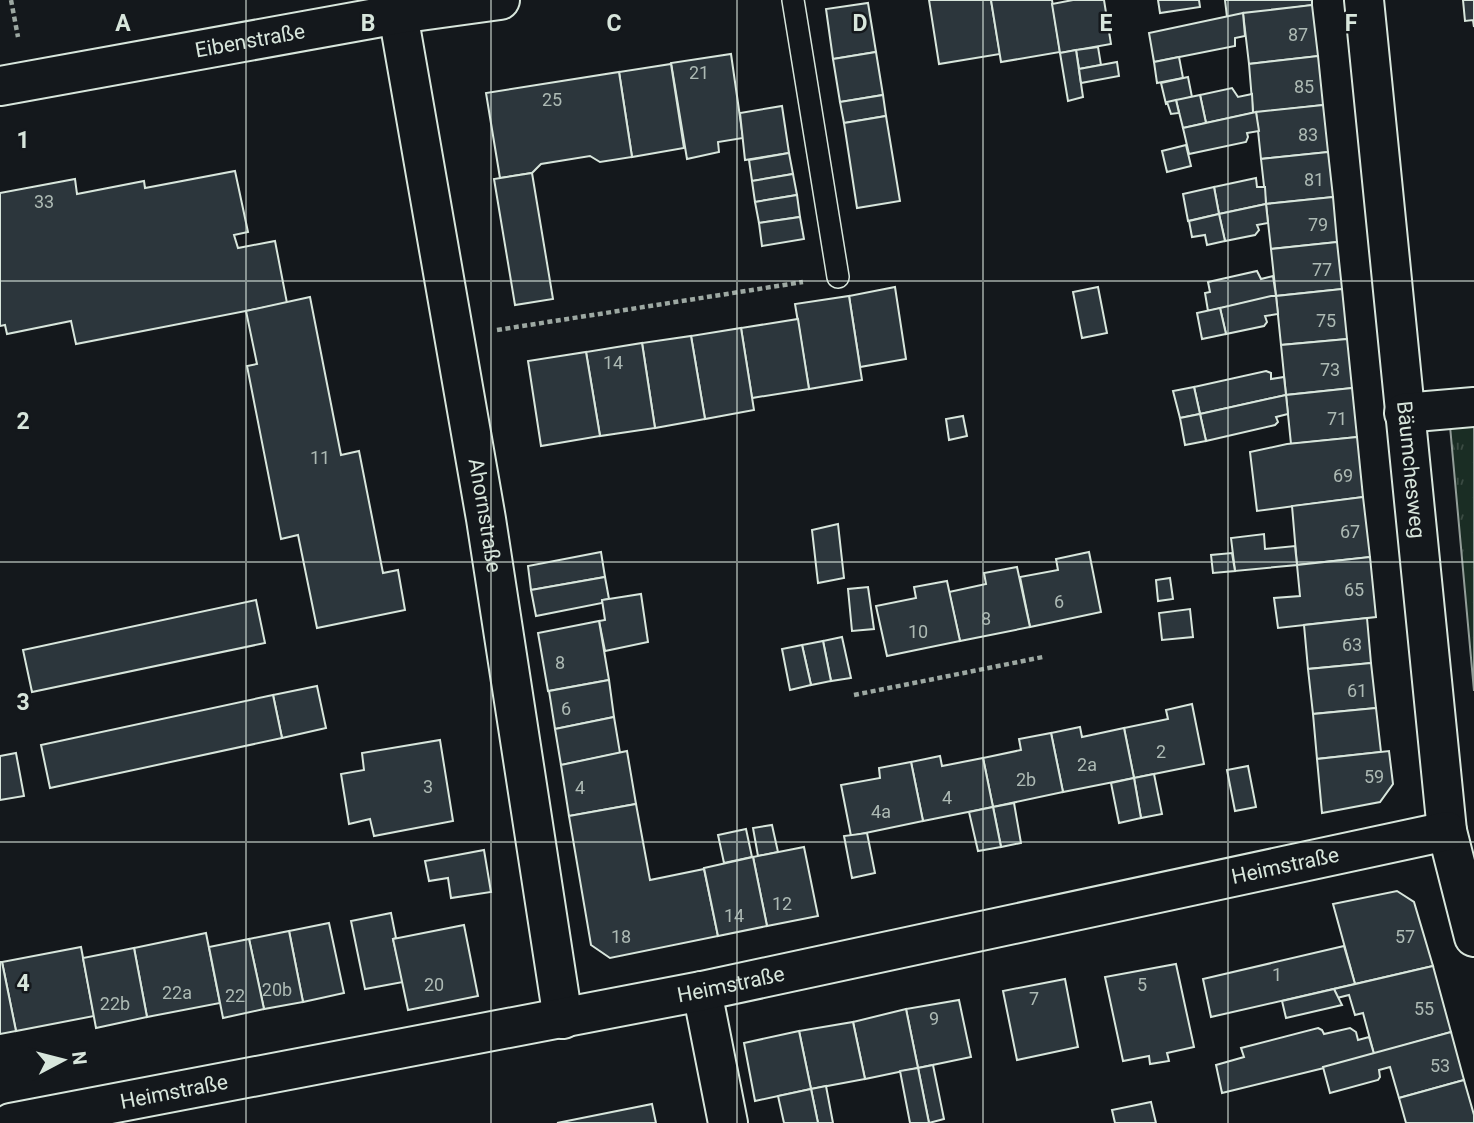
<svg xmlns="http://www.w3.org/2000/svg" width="1474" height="1123" font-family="Roboto,sans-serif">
	<defs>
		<pattern id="grass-tufts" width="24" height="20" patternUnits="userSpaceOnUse" patternTransform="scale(1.75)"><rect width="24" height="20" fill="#1a2d24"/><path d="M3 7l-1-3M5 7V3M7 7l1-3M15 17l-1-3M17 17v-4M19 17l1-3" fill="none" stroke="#3b4b43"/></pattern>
	</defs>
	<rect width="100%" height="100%" fill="#14181c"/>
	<polygon fill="url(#grass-tufts)" stroke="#939e99" stroke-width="2" points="1474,424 1474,691 1450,426"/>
	<g fill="#2c363c" stroke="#d8e6dc" stroke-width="2">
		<polygon points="929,0 991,0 1000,54 939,64"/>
		<polygon points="991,0 1052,0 1060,52 1001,62"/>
		<polygon points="1073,0 1104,0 1111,44 1060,53 1052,4"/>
		<polygon points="1158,0 1199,0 1200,7 1160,13"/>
		<polygon points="1225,0 1312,0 1312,5 1227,17"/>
		<polygon points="1463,0 1474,0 1474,27 1473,20 1465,21"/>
		<polygon points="868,3 876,52 833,59 826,9"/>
		<polygon points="1312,5 1318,56 1249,64 1243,13"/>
		<polygon points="1243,13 1245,36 1235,38 1235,46 1154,62 1149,33"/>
		<polygon points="1098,47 1101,65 1079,69 1076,50"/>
		<polygon points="1076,50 1083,97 1068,101 1060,53"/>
		<polygon points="876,52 883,95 840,102 833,59"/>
		<polygon points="731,54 743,138 718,142 719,152 687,159 671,63"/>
		<polygon points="1318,56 1323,105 1253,113 1249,64"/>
		<polygon points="1179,57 1183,78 1157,83 1154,62"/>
		<polygon points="1117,62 1119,76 1081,83 1079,69"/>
		<polygon points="671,64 684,148 632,157 619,72"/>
		<polygon points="619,72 632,157 600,162 590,156 541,164 532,173 500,178 486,93"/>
		<polygon points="1188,77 1192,97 1166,104 1161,83"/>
		<polygon points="1232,88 1238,97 1252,94 1253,113 1206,123 1200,95"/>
		<polygon points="883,95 886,116 844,123 840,102"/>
		<polygon points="1200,95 1206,123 1183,128 1176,100"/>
		<polygon points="1176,100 1179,113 1171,114 1167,102"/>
		<polygon points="1323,105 1328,152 1261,159 1256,112"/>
		<polygon points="782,106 789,153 745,160 740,113"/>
		<polygon points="1256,112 1259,131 1247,133 1248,137 1246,142 1189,154 1183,128"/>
		<polygon points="886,116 900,201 857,208 844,123"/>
		<polygon points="1186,145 1191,166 1167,172 1162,151"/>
		<polygon points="1328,152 1333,197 1266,204 1261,159"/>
		<polygon points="789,153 793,174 752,181 749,160"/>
		<polygon points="235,171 248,232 234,235 238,248 275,241 287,303 76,344 71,321 7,334 5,325 0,326 0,193 75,179 77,194 144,181 145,188"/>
		<polygon points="532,173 553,299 515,305 494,179"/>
		<polygon points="793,174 797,195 755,202 752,181"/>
		<polygon points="1256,178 1257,187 1265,187 1266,204 1219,214 1214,187"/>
		<polygon points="1214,187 1219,214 1188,221 1183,194"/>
		<polygon points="797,195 800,217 759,223 755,202"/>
		<polygon points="1333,197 1337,242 1271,249 1266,204"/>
		<polygon points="1266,204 1268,223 1257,225 1259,230 1255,235 1225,241 1219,214"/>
		<polygon points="1219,214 1225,241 1207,245 1205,235 1192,237 1189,221"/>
		<polygon points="800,217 804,239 762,246 759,223"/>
		<polygon points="1337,242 1342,289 1276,296 1271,249"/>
		<polygon points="1257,271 1261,279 1273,276 1276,296 1208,311 1205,293 1210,292 1208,282"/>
		<polygon points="895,287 906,359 860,367 849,296"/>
		<polygon points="1098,287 1107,333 1082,338 1073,292"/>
		<polygon points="1342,289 1347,339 1281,345 1276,296"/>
		<polygon points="849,296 862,380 809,389 795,304"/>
		<polygon points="1271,296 1276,296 1278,314 1265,316 1267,322 1264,326 1226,334 1220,308"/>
		<polygon points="310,297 341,455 359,451 383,573 398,570 405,610 317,628 298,535 281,539 247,366 257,364 246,311"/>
		<polygon points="1220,308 1226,334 1202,339 1197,313"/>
		<polygon points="798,319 809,389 752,398 741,328"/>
		<polygon points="741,328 754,410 705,419 691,336"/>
		<polygon points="691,336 705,419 655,428 642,343"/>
		<polygon points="1347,339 1352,388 1286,395 1281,345"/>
		<polygon points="642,343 655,428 600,436 586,352"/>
		<polygon points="586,352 600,436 541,446 528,361"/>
		<polygon points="1266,371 1271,373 1271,379 1284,377 1286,395 1200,414 1194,387"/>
		<polygon points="1194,387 1200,414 1180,418 1173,391"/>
		<polygon points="1352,388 1357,437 1291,444 1286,395"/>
		<polygon points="1286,395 1288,414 1276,417 1278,422 1275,425 1206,441 1200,414"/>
		<polygon points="1200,414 1206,441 1185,445 1180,418"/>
		<polygon points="963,416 967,436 949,440 946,419"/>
		<polygon points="1357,437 1363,497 1257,511 1250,452 1287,444"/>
		<polygon points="1363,497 1370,557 1297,565 1292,506"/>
		<polygon points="838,524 844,578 818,583 812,530"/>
		<polygon points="1264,534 1265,549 1295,546 1297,565 1235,571 1231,538"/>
		<polygon points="601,552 605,577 531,590 528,566"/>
		<polygon points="1089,552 1101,612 1030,627 1020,577 1058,570 1056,559"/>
		<polygon points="1232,553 1235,571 1213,573 1211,555"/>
		<polygon points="1370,557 1376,617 1278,628 1274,598 1300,596 1297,565"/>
		<polygon points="1017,567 1030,627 960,641 949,592 986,584 984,573"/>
		<polygon points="605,577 609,599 602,600 602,603 536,616 531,590"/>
		<polygon points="1170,578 1173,599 1158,601 1156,580"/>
		<polygon points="947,581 960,641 887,656 876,606 916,598 914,587"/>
		<polygon points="868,587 874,629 852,631 848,589"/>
		<polygon points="641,594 648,642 605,651 599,621 605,620 602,600"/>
		<polygon points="256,600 265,643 32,692 23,650"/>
		<polygon points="1190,609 1193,637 1162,640 1159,613"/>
		<polygon points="1367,618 1371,663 1308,669 1304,625"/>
		<polygon points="599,621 609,680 548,691 538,633"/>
		<polygon points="842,637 851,678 831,681 823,641"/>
		<polygon points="823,641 831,681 811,685 802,645"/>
		<polygon points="802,645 811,685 790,690 782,649"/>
		<polygon points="1371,663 1376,708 1313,714 1308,669"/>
		<polygon points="609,680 614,717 555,729 549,691"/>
		<polygon points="317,686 326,728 282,738 273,695"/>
		<polygon points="273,695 282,738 50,788 41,745"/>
		<polygon points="1192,704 1204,764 1134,778 1124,728 1168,719 1166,710"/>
		<polygon points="1376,708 1381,752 1317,759 1313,714"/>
		<polygon points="614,717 620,753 561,765 555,729"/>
		<polygon points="1080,727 1082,737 1124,728 1134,778 1063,792 1051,733"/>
		<polygon points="1051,733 1063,792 993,807 983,758 1021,750 1019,739"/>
		<polygon points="440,740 453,821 374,836 370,819 349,824 341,774 364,770 362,753"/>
		<polygon points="627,751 636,804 569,816 561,765"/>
		<polygon points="1389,751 1393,784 1380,802 1322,813 1317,759"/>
		<polygon points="16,753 24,796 0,800 0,756"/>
		<polygon points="940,756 942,766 983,758 993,807 923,821 911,762"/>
		<polygon points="911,762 923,821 851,836 841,785 880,778 879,768"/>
		<polygon points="1248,766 1256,807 1235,811 1227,770"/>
		<polygon points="1154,774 1162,814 1141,818 1134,778"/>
		<polygon points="1134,778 1141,818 1119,823 1111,783"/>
		<polygon points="1014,803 1021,843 1001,847 993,807"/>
		<polygon points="636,804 650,880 704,869 718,936 610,958 591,945 569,816"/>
		<polygon points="993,807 1001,847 978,851 969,812"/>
		<polygon points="772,825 778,852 758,856 753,828"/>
		<polygon points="746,829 752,857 724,863 718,835"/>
		<polygon points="867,833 875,873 852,878 844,836"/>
		<polygon points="804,847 818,916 767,926 753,857"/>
		<polygon points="484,850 491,892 451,898 448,878 429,881 425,861"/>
		<polygon points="753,857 767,926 718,936 704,868"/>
		<polygon points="1397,891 1414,902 1433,966 1355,984 1333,904"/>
		<polygon points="391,913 396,938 393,939 403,982 365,989 351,921"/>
		<polygon points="329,923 344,993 303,1002 289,931"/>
		<polygon points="464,925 478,996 408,1010 393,939"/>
		<polygon points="289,931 303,1002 264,1009 249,939"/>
		<polygon points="206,933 220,1003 147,1017 134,948"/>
		<polygon points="249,939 264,1009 223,1018 209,947"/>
		<polygon points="1344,946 1355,984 1211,1017 1203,979"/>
		<polygon points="81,947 94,1016 16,1031 2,962"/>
		<polygon points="134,948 147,1017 96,1028 83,958"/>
		<polygon points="0,962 2,962 16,1031 0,1034"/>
		<polygon points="1176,964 1194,1047 1167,1053 1169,1061 1150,1064 1149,1056 1123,1061 1105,977"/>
		<polygon points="1433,966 1451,1032 1374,1054 1363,1013 1355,1015 1349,995 1337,998 1334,989"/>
		<polygon points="1065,979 1078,1047 1017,1060 1003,991"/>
		<polygon points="1334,989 1342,1005 1286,1018 1282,1001"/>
		<polygon points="959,1000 971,1057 918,1068 906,1009"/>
		<polygon points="906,1009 918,1068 865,1079 853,1022"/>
		<polygon points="853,1022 865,1079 811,1089 799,1031"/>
		<polygon points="1318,1028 1322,1030 1324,1034 1350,1028 1356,1032 1358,1040 1369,1037 1374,1054 1324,1068 1222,1093 1216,1065 1244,1057 1241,1048"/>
		<polygon points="799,1031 811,1089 755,1101 744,1043"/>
		<polygon points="1451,1032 1464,1080 1399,1098 1390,1067 1379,1070 1380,1077 1378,1080 1330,1093 1323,1067"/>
		<polygon points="933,1065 944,1119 929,1123 918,1068"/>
		<polygon points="918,1068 929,1123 910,1123 900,1071"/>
		<polygon points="1464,1080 1474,1115 1474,1123 1406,1123 1399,1098"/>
		<polygon points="826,1086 833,1123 818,1123 811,1089"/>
		<polygon points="811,1089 818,1123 784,1123 778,1096"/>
		<polygon points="1151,1102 1156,1123 1115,1123 1112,1110"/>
		<polygon points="652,1104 656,1123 557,1123"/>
	</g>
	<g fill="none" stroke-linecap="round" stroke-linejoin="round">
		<defs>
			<polyline id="service" points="793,0 838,277"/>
			<g id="minor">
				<path id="s1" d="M1364,0L1447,831L1474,937"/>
				<path id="s2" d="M398,14L486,519L563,1019"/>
				<path id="s3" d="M0,86L398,14L500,0"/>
				<polyline points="1404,413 1474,407"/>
				<polyline points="702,991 728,1123"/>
				<path id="s4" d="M11,1123L702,991L1447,831"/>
			</g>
		</defs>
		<use href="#service" stroke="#d8e6dc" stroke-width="24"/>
		<use href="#minor" stroke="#d8e6dc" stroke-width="42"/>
		<g stroke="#9da8a2" stroke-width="4.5" stroke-dasharray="5 3.5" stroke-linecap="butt">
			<polyline points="11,0 18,37"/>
			<polyline points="497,330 803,282"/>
			<polyline points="854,695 1043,657"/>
		</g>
		<use href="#service" stroke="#14181c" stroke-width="21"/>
		<use href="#minor" stroke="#14181c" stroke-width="38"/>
	</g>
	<path fill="none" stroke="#d8e6dc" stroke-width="2" stroke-opacity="0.55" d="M246,0V1123M491,0V1123M737,0V1123M983,0V1123M1228,0V1123M0,281H1474M0,562H1474M0,842H1474"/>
	<g text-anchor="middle" stroke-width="5" stroke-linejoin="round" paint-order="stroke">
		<g font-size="18" fill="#adbab4">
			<text x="1298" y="41">87</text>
			<text x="699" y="79">21</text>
			<text x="1304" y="93">85</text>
			<text x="552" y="106">25</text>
			<text x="1308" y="141">83</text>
			<text x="1314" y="186">81</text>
			<text x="44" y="208">33</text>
			<text x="1318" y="231">79</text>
			<text x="1322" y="276">77</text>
			<text x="1326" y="327">75</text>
			<text x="613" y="369">14</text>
			<text x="1330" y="376">73</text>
			<text x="1337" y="425">71</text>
			<text x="320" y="464">11</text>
			<text x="1343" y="482">69</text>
			<text x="1350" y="538">67</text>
			<text x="1354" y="596">65</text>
			<text x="1059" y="608">6</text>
			<text x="986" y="625">8</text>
			<text x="918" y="638">10</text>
			<text x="1352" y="651">63</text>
			<text x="560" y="669">8</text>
			<text x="1357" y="697">61</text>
			<text x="566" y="715">6</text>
			<text x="1161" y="758">2</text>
			<text x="1087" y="771">2a</text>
			<text x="1374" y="783">59</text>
			<text x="1026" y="786">2b</text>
			<text x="428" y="793">3</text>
			<text x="580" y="794">4</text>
			<text x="947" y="804">4</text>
			<text x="881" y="818">4a</text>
			<text x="782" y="910">12</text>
			<text x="734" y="922">14</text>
			<text x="621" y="943">18</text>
			<text x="1405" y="943">57</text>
			<text x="1277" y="981">1</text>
			<text x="434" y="991">20</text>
			<text x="1142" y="991">5</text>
			<text x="277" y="996">20b</text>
			<text x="177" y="999">22a</text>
			<text x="235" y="1002">22</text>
			<text x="1034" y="1005">7</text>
			<text x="115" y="1010">22b</text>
			<text x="1424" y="1015">55</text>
			<text x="934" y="1025">9</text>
			<text x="1440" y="1072">53</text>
		</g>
		<g font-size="21" fill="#d8e6dc" stroke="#14181c">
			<text dy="7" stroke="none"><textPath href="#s3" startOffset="254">Eibenstraße</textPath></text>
			<text dy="7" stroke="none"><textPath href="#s1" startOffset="472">Bäumchesweg</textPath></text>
			<text dy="7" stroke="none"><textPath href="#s2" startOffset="509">Ahornstraße</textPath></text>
			<text dy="7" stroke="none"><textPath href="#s4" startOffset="1300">Heimstraße</textPath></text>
			<text dy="7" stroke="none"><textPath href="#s4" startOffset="733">Heimstraße</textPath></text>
			<text dy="7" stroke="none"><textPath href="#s4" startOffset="166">Heimstraße</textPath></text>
		</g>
	</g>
	<g font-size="23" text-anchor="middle" font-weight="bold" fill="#d8e6dc" stroke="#14181c" stroke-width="5" stroke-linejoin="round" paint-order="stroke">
		<text x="123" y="31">A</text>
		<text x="368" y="31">B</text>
		<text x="614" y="31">C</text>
		<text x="860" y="31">D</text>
		<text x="1106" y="31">E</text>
		<text x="1351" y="31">F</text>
		<text x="23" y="148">1</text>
		<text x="23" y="429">2</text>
		<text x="23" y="710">3</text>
		<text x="23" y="991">4</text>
	</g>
	<g transform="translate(63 1060) rotate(83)" stroke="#14181c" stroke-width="5" paint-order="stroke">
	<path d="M0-5L12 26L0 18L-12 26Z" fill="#d8e6dc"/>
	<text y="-10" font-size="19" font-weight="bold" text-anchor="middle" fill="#d8e6dc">N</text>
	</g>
</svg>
